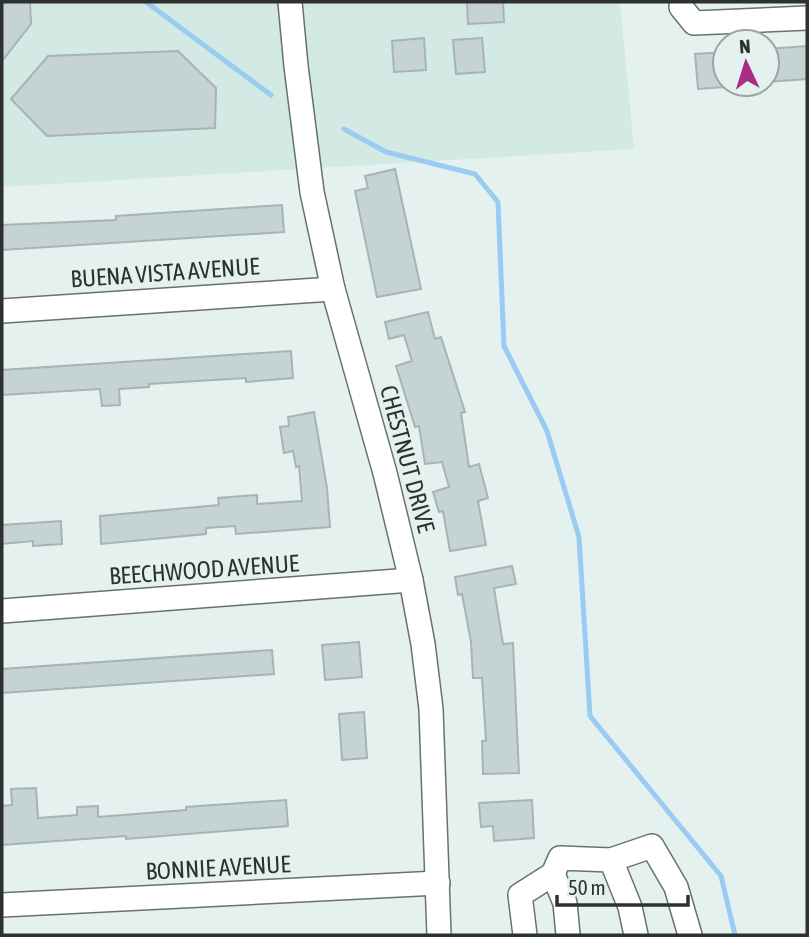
<svg xmlns="http://www.w3.org/2000/svg" width="809" height="937" font-family="'Asap Condensed',sans-serif">
	<rect width="100%" height="100%" fill="#e5f1ee"/>
	<polygon fill="#d3e9e3" points="2,2 620,2 634,149 2,187"/>
	<g fill="none" stroke-linecap="round" stroke-linejoin="round">
		<g stroke="#9acbf2" stroke-width="5">
			<polyline points="146,2 271,95"/>
			<polyline points="344,129 386,152 475,174 498,202 504,346 547,431 579,537 590,716 721,876 735,935"/>
		</g>
	</g>
	<g fill="#c6d3d5" stroke="#a7b3b5" stroke-width="2">
		<polygon points="2,2 30,2 31,24 2,61"/>
		<polygon points="467,2 503,2 504,22 468,24"/>
		<polygon points="424,38 426,70 394,72 392,41"/>
		<polygon points="482,38 485,72 456,74 453,40"/>
		<polygon points="807,46 807,79 767,82 767,49"/>
		<polygon points="178,51 216,88 215,128 47,136 11,99 48,56"/>
		<polygon points="725,52 725,87 698,89 695,54"/>
		<polygon points="395,169 421,289 377,297 355,191 368,188 365,176"/>
		<polygon points="282,205 284,232 2,250 2,225 116,220 116,216"/>
		<polygon points="428,312 435,339 441,337 465,412 461,413 469,467 479,464 488,498 478,501 486,545 450,551 443,511 439,512 433,492 449,487 442,462 425,464 419,426 415,427 396,366 412,361 404,335 389,339 385,322"/>
		<polygon points="291,351 293,378 246,382 246,378 149,384 149,387 119,389 120,405 102,406 100,389 2,395 2,370"/>
		<polygon points="314,412 327,488 330,527 236,534 235,526 206,528 206,534 101,544 100,516 219,505 218,498 257,495 257,504 302,501 299,466 296,467 293,451 284,453 280,427 289,426 288,417"/>
		<polygon points="61,521 62,544 33,546 33,541 2,544 2,525"/>
		<polygon points="512,566 516,584 494,588 503,644 513,643 519,773 483,774 482,741 486,741 482,678 473,678 471,642 462,594 458,595 455,577"/>
		<polygon points="359,642 362,677 325,680 322,645"/>
		<polygon points="272,650 274,674 2,693 2,669"/>
		<polygon points="364,712 367,758 342,760 339,714"/>
		<polygon points="36,788 38,818 77,815 77,807 98,806 98,817 186,810 186,807 286,800 288,826 126,839 126,836 2,845 2,806 12,805 11,789"/>
		<polygon points="532,800 534,838 494,841 493,826 481,827 479,803"/>
	</g>
	<g fill="none" stroke-linecap="round" stroke-linejoin="round">
		<defs>
			<g id="minor">
				<polyline points="290,2 296,66 312,192 333,289 385,473 411,580 423,644 431,709 439,935"/>
				<polyline points="681,7 694,23 807,18"/>
				<polyline points="2,311 333,289"/>
				<polyline points="2,611 411,580"/>
				<polyline points="611,860 652,846 676,887 690,935"/>
				<polyline points="553,874 565,903 568,935"/>
				<polyline points="2,905 438,883"/>
				<polyline points="525,935 520,895 553,874 560,858 611,860 630,907 636,935"/>
			</g>
		</defs>
		<use href="#minor" stroke="#67726e" stroke-width="26"/>
		<use href="#minor" stroke="#fff" stroke-width="23"/>
	</g>
	<g text-anchor="middle" stroke-width="5" stroke-linejoin="round" paint-order="stroke">
		<g font-size="24" fill="#2d3230" stroke="#e5f1ee">
			<text transform="translate(165 273) rotate(-4)" y="8">BUENA VISTA AVENUE</text>
			<text transform="translate(407 459) rotate(75)" y="8">CHESTNUT DRIVE</text>
			<text transform="translate(204 570) rotate(-4)" y="8">BEECHWOOD AVENUE</text>
			<text transform="translate(218 868) rotate(-3)" y="8">BONNIE AVENUE</text>
		</g>
	</g>
	<rect width="809" height="937" fill="none" stroke="#2d3230" stroke-width="7"/>
	<g transform="translate(746 63) rotate(356)"><circle r="33" fill="#e5f1ee" stroke="#9ba5a2" stroke-width="2"/>
	<path d="M0-5L12 26L0 18L-12 26Z" fill="#a72e84"/>
	<text y="-10" font-size="19" font-weight="bold" text-anchor="middle" fill="#2d3230">N</text>
	</g>
	<path d="M557 895v10h131v-10" fill="none" stroke="#2d3230" stroke-width="3.5"/>
	<text x="568" y="895" font-size="21" fill="#2d3230" stroke="#e5f1ee" stroke-width="5" paint-order="stroke">50 m</text>
</svg>
